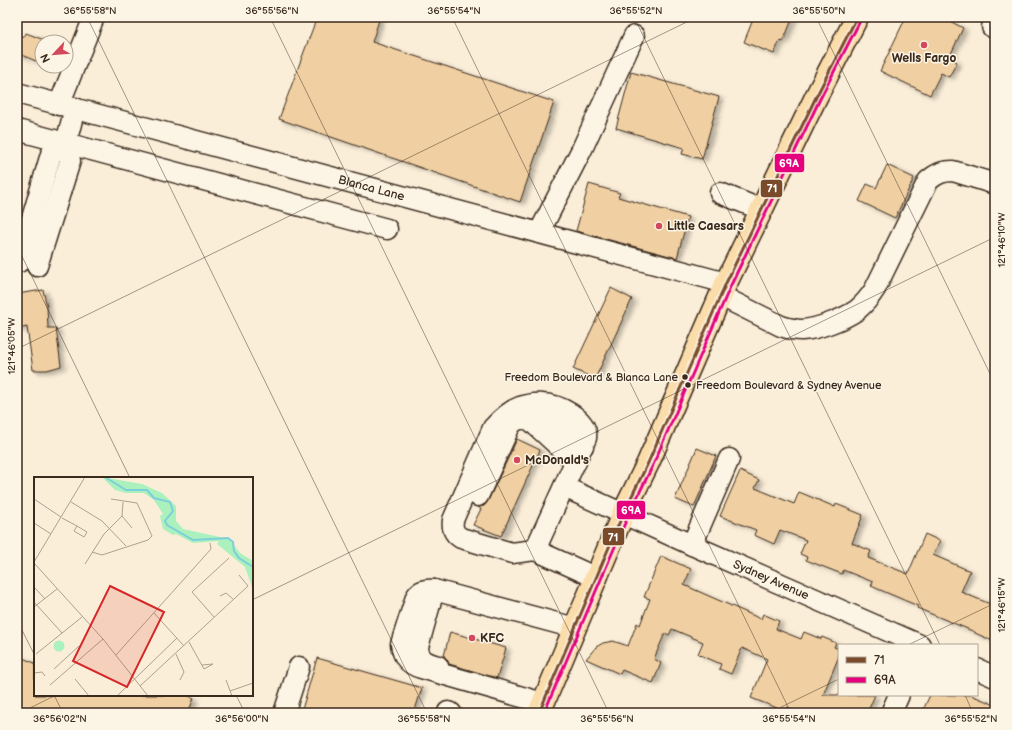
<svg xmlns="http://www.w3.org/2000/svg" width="1012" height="730" font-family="'Balsamiq Sans',sans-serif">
	<defs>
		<filter id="shadow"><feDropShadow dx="4.5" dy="2.5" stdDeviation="2" flood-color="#0004"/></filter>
	</defs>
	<rect width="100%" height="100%" fill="#faeed8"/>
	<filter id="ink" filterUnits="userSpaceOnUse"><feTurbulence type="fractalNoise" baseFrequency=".025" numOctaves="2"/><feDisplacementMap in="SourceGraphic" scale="8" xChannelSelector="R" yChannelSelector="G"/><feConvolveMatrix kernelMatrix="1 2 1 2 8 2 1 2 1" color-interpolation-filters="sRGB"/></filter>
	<g filter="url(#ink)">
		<g fill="#f0d0a2" stroke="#3b2a1e" filter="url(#shadow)">
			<polygon points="317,17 380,17 372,42 554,102 520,202 279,119"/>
			<polygon points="754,17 793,17 783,42 780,40 774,54 744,42"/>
			<polygon points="906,17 942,17 963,28 949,58 957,62 949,77 941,73 930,95 880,71"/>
			<polygon points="26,33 44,40 42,42 36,61 17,53 17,34 24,37"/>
			<polygon points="631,72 719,97 702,159 682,154 684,148 616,128"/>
			<polygon points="887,165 914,178 895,218 859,201 867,184 876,188"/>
			<polygon points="589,184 620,193 618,197 688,217 677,258 576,231"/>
			<polygon points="611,288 632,299 595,379 573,369"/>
			<polygon points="43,290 47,307 48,328 56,328 61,366 47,370 33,370 27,327 17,329 17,294"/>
			<polygon points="517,439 540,450 501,536 473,525 481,509 478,507 484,506 488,501"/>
			<polygon points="697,448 716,456 694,507 675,499"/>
			<polygon points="740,471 759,480 755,488 794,504 799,492 835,507 836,504 863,515 852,543 871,551 868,558 908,574 925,534 940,541 933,555 970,571 961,592 995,606 995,642 975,633 975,632 917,608 918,606 871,586 873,582 843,570 842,574 806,560 807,557 800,554 806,540 780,530 774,544 754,535 756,530 720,516"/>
			<polygon points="661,556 691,569 684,585 761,619 763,614 779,621 776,629 801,639 804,632 821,639 822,637 836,643 834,647 839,649 839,656 823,695 875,695 867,713 801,713 787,707 785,711 751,698 767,659 742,648 731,674 719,669 721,664 698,654 703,642 672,629 669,635 665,633 654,659 661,663 653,683 622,670 620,674 586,659 596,647 603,643 613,641 628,646 637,623 640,625 650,599 644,597"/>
			<polygon points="450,632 506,648 497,678 449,664 446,658 444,656"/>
			<polygon points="17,656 35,663 35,695 186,695 194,698 188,713 17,713"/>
			<polygon points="317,658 422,688 414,713 301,713"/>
			<polygon points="930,695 971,695 995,705 995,713 936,713 924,708"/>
		</g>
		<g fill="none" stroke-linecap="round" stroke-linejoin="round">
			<defs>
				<g id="minor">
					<polyline points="992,27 995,19"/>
					<path id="s1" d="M17,93L726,283"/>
					<polyline points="59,105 94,17"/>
					<polyline points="17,130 387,229"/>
					<polyline points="720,193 762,210"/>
					<polyline points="539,233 582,149 634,36"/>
					<polyline points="19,262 51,154 66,143"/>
					<polyline points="37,266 70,161 66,143 75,108"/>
					<path d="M721,296L781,326C787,328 794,330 802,330C818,329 844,319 857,310C864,304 870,297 875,289L928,181C936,174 942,171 953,171L995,184"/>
					<path d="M525,415C548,410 567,432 583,446"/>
					<path id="s2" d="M564,487L692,545L920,645"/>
					<path d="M478,496L508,430C512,420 520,417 530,420L576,462"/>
					<polyline points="692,545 729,459"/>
					<path d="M535,550L586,438C589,419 558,404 542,404C535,403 526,405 520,407C509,411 501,419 493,428L453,520C452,528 453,533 461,538L512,553L535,550L597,578"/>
					<path d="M434,590L418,647C418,660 427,663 438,666"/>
					<polyline points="977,669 995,677"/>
					<path d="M543,703L421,668C408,664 403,657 401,644L416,597C420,590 426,589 434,590L575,628"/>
					<polyline points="284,713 299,667"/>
					<polyline points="448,713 448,712 451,713"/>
					<polyline points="891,713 899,695"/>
				</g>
				<polyline id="major" points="539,713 623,514 648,463 726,283 816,97 857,17"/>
			</defs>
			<use href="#minor" stroke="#3b2a1e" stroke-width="23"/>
			<use href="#major" stroke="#3b2a1e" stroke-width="25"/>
			<use href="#minor" stroke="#fcf5e5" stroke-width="20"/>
			<use href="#major" stroke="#fbddab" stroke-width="22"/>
			<defs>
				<polyline id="bus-1" points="539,713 623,514 648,463 726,283 816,97 857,17"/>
				<polyline id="bus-2" points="544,713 628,516 653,465 731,285 820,99 861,19"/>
			</defs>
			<use href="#bus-1" stroke="#fcf5e5" stroke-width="6"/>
			<use href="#bus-2" stroke="#fcf5e5" stroke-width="6"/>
			<use href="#bus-1" stroke="#7a4b2a" stroke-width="3"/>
			<use href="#bus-2" stroke="#e5007d" stroke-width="3"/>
		</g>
	</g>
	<path fill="none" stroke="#3b2a1e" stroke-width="1" stroke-opacity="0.45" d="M87,17L427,713M270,17L609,713M452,17L791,713M634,17L940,645M816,17L995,384M17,246L130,478M17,349L697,17M252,600L995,237M17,620L35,656M908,645L995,603M54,695L63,713M236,695L245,713M965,695L973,713M20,713L56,695M769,713L839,679"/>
	<g fill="#d1495b" stroke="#fcf5e5" stroke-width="1.5">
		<circle cx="924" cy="45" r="4"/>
		<circle cx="659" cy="226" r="4"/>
		<circle cx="517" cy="460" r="4"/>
		<circle cx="472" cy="638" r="4"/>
	</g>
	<g fill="#3b2a1e" stroke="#fcf5e5" stroke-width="1.5">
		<circle cx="685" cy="377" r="3.5"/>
		<circle cx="688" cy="385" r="3.5"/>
	</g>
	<g text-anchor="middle" stroke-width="3" stroke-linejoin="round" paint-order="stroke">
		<g font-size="11" fill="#3b2a1e" stroke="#fcf5e5" text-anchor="end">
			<text x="678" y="381">Freedom Boulevard &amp; Blanca Lane</text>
			<text x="696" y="389" text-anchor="start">Freedom Boulevard &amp; Sydney Avenue</text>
		</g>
		<g font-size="12" font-weight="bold" fill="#3b2a1e" stroke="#fcf5e5" text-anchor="start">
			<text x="924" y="62" text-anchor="middle">Wells Fargo</text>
			<text x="667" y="230">Little Caesars</text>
			<text x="525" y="464">McDonald's</text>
			<text x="480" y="642">KFC</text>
		</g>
		<g font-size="12" fill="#3b2a1e" stroke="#fcf5e5">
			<text dy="4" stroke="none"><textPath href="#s1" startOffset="367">Blanca Lane</textPath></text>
			<text dy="4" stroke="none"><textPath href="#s2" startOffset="227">Sydney Avenue</textPath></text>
		</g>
	</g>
	<g transform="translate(34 477)">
		<rect width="219" height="219" fill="#faeed8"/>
		<path d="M19.5 169a5.5 5.5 0 1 1 11 0a5.5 5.5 0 1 1-11 0Z" fill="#abf1bd"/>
		<path d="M68,0L108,7L128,16L142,29V44L149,52L195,62L206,76L219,84V113L211,90L183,67L185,64L159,66L142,57L139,58L129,52L126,39L129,37L120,23L110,16H92L81,13Z" fill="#abf1bd"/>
		<path fill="none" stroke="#7ecedb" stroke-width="2" d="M71,0L92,13H113L120,21L136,25L139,34L131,44L133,48L159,63L194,61L199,65L200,74L205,81L219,90"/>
		<path fill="none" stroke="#aea08e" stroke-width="1" d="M0,22L27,40M37,25L68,44L92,69M88,39L98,51M28,41L43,49L53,55L50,60L40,54L43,49M0,46L17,57M58,75L68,78L114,63L118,59L103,26L77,22M0,85L51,0M0,86L69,162L114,219M51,87L70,57L88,39L89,25M0,110L11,122M186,119L192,116L199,122M0,125L28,156M0,130L23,112M120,136L150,169M180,140L158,115L195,81M155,165L170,192L179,187L168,188M2,177L48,140M142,177L150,195L146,203M82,178L177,72L176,66M20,192L45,169M0,196L8,195L11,199M41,202L55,219M192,203L198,219M16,208L69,162M106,209L214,109L205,98M196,214L219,206M83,219L143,161"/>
		<path fill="#d62828" fill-opacity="0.15" stroke="#d62828" stroke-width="2" d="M76,109L130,135L93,210L39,184Z"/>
		<rect width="219" height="219" fill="none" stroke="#3b2a1e" stroke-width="2"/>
	</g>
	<g stroke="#fcf5e5" stroke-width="1.5">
		<rect x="774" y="153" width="31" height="20" rx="4" fill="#e5007d"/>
		<rect x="760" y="179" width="23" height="19" rx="4" fill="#7a4b2a"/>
		<rect x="616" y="500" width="30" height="20" rx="4" fill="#e5007d"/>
		<rect x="602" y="527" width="23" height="19" rx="4" fill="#7a4b2a"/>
	</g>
	<g font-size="11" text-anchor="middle" font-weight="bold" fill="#fff">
		<text x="789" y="167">69A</text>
		<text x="772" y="192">71</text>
		<text x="631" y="514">69A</text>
		<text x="613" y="541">71</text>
	</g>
	<rect width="1012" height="730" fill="none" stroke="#fcf5e5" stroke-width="44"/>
	<rect x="838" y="644" width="140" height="52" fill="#fcf5e5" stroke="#afa495"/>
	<rect x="846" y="657" width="20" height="6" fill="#7a4b2a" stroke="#afa495"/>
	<text x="874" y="664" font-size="12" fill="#3b2a1e">71</text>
	<rect x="846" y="677" width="20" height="6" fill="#e5007d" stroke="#afa495"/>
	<text x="874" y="684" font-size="12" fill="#3b2a1e">69A</text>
	<g transform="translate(54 54) rotate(244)"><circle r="19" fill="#fcf5e5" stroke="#afa495"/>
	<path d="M0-3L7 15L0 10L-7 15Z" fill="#d1495b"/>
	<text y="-6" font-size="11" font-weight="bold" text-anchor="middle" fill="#3b2a1e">N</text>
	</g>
	<rect x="22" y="22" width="968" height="686" fill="none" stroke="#3b2a1e" stroke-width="1.5"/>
	<g font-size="10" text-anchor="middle" fill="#3b2a1e">
		<text x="90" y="14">36°55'58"N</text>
		<text x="272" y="14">36°55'56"N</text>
		<text x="454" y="14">36°55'54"N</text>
		<text x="636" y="14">36°55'52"N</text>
		<text x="819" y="14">36°55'50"N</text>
		<text transform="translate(1001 240) rotate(-90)" y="4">121°46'10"W</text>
		<text transform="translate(11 346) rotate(-90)" y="4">121°46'05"W</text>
		<text transform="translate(1001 605) rotate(-90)" y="4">121°46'15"W</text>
		<text x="60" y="722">36°56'02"N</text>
		<text x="242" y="722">36°56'00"N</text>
		<text x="424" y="722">36°55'58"N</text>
		<text x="607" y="722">36°55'56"N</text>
		<text x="789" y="722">36°55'54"N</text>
		<text x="971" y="722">36°55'52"N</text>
	</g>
</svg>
